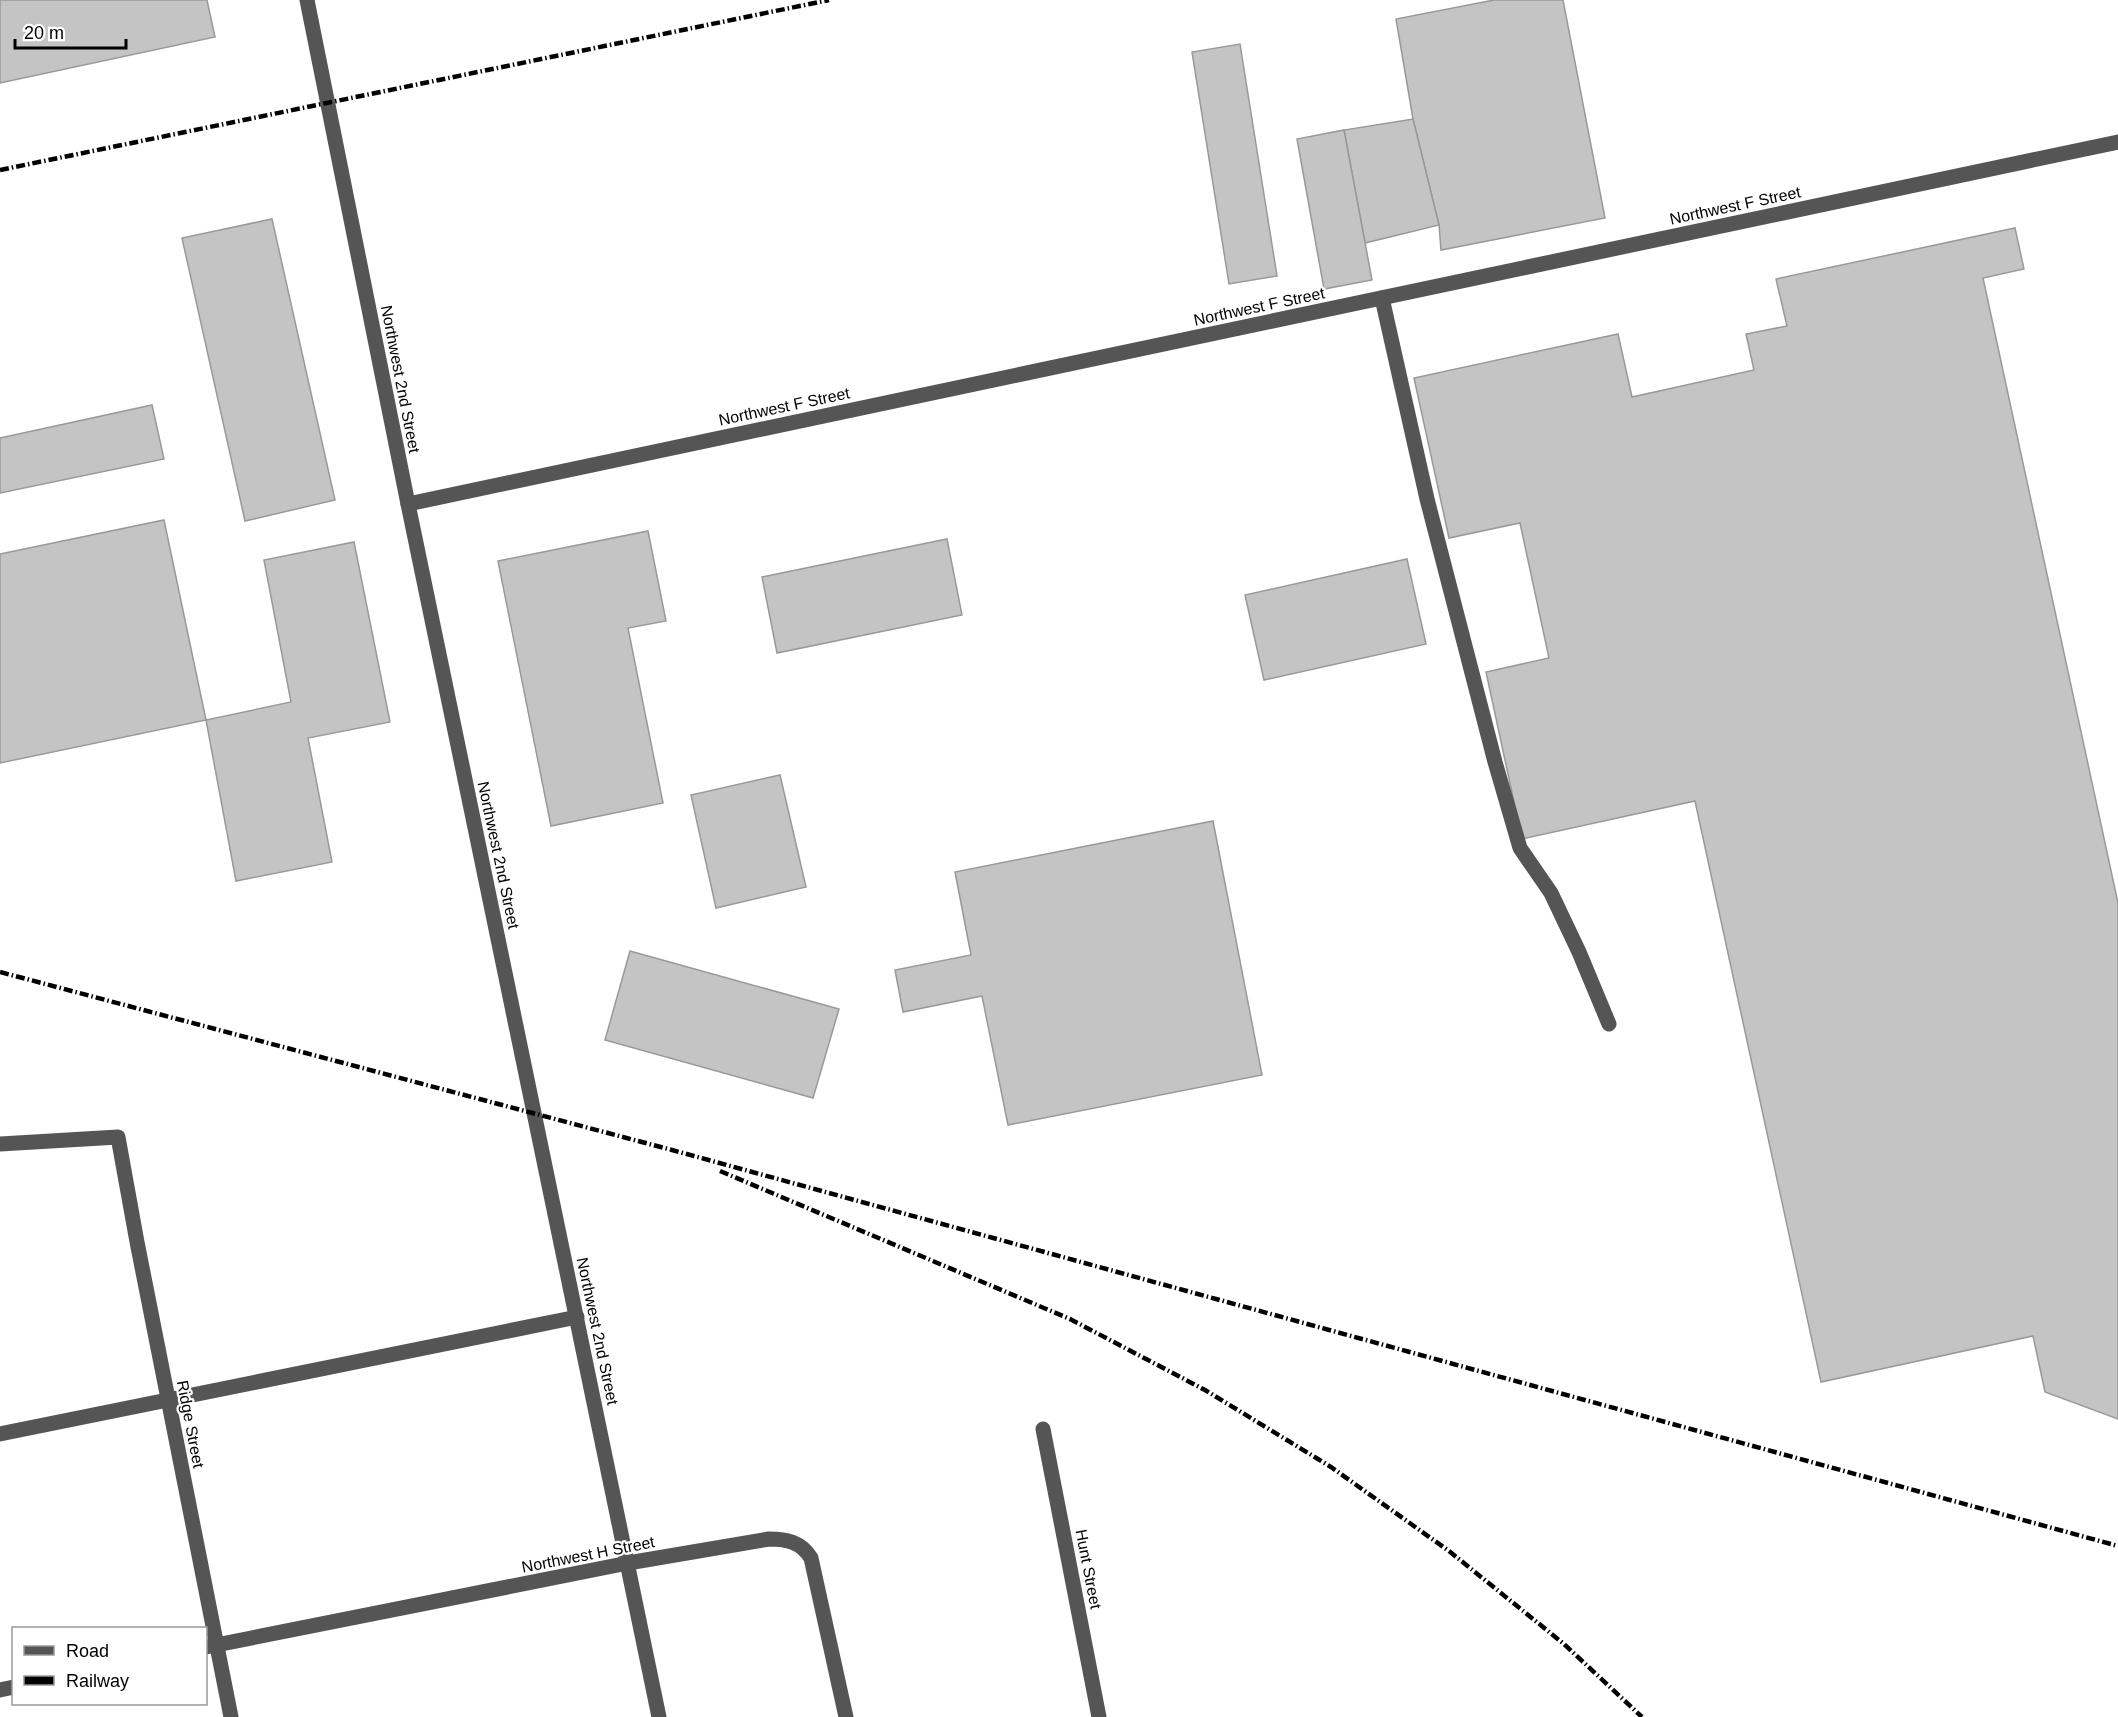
<svg xmlns="http://www.w3.org/2000/svg" width="2118" height="1717" font-family="Arial,sans-serif">
	<rect width="100%" height="100%" fill="#fff"/>
	<g fill="#c4c4c4" stroke="#999" stroke-width="1.5">
		<polygon points="0,0 207,0 215,37 0,83"/>
		<polygon points="1494,0 1563,0 1605,218 1441,250 1439,225 1413,119 1396,19"/>
		<polygon points="1240,44 1277,276 1229,284 1192,52"/>
		<polygon points="1413,119 1439,225 1365,243 1344,130"/>
		<polygon points="1344,130 1372,280 1324,289 1297,139"/>
		<polygon points="272,219 335,500 245,521 182,238"/>
		<polygon points="2015,228 2024,269 1983,278 2118,903 2118,1419 2045,1392 2033,1336 1821,1382 1695,801 1522,839 1486,672 1549,658 1520,523 1449,538 1414,378 1618,334 1632,397 1754,370 1746,334 1787,326 1776,279"/>
		<polygon points="152,405 164,459 0,493 0,438"/>
		<polygon points="164,520 206,720 0,763 0,554"/>
		<polygon points="648,531 666,621 628,628 663,803 551,826 498,561"/>
		<polygon points="947,539 962,615 777,653 762,577"/>
		<polygon points="354,542 390,722 308,738 332,862 236,881 206,720 291,702 264,560"/>
		<polygon points="1407,559 1426,644 1264,680 1245,595"/>
		<polygon points="780,775 806,887 716,908 691,795"/>
		<polygon points="1213,821 1262,1075 1008,1125 982,996 903,1012 895,970 971,955 955,872"/>
		<polygon points="630,951 839,1009 813,1098 605,1040"/>
	</g>
	<g fill="none" stroke-linecap="round" stroke-linejoin="round">
		<g stroke="#555" stroke-width="15">
			<polyline points="307,0 408,504 659,1717"/>
			<polyline points="1382,298 1427,499 1495,762 1520,848 1551,893 1579,952 1609,1024"/>
			<polyline points="408,504 2118,142"/>
			<polyline points="0,1144 118,1137 137,1242 231,1717"/>
			<polyline points="1043,1429 1099,1717"/>
			<polyline points="0,1434 577,1317"/>
			<path d="M206,1647L628,1563L769,1539C787,1539 801,1542 811,1558L846,1717"/>
			<polyline points="0,1690 14,1687"/>
		</g>
		<g stroke="#000" stroke-width="4.5" stroke-dasharray="9 3 1.5 3" stroke-linecap="butt">
			<polyline points="0,170 829,0"/>
			<polyline points="0,972 672,1150 2118,1546"/>
			<polyline points="720,1171 1070,1319 1205,1390 1331,1467 1449,1551 1564,1644 1642,1717"/>
		</g>
	</g>
	<g text-anchor="middle" stroke-width="4.5" stroke-linejoin="round" paint-order="stroke">
		<g font-size="16" fill="#000" stroke="#fff">
			<text transform="translate(1735 205) rotate(-12)" y="6">Northwest F Street</text>
			<text transform="translate(1259 306) rotate(-12)" y="6">Northwest F Street</text>
			<text transform="translate(401 379) rotate(79)" y="6">Northwest 2nd Street</text>
			<text transform="translate(784 406) rotate(-12)" y="6">Northwest F Street</text>
			<text transform="translate(499 855) rotate(78)" y="6">Northwest 2nd Street</text>
			<text transform="translate(598 1331) rotate(78)" y="6">Northwest 2nd Street</text>
			<text transform="translate(191 1424) rotate(79)" y="6">Ridge Street</text>
			<text transform="translate(588 1554) rotate(-11)" y="6">Northwest H Street</text>
			<text transform="translate(1089 1569) rotate(79)" y="6">Hunt Street</text>
		</g>
	</g>
	<rect x="12" y="1627" width="195" height="78" fill="#ffffff" stroke="#999999" stroke-width="1.5"/>
	<rect x="24" y="1646" width="30" height="9" fill="#555555" stroke="#999999" stroke-width="1.5"/>
	<text x="66" y="1657" font-size="18" fill="#000000">Road</text>
	<rect x="24" y="1676" width="30" height="9" fill="#000000" stroke="#999999" stroke-width="1.5"/>
	<text x="66" y="1687" font-size="18" fill="#000000">Railway</text>
	<path d="M15 39v9h111v-9" fill="none" stroke="#000000" stroke-width="3"/>
	<text x="24" y="39" font-size="18" fill="#000000" stroke="#ffffff" stroke-width="4.5" paint-order="stroke">20 m</text>
</svg>
